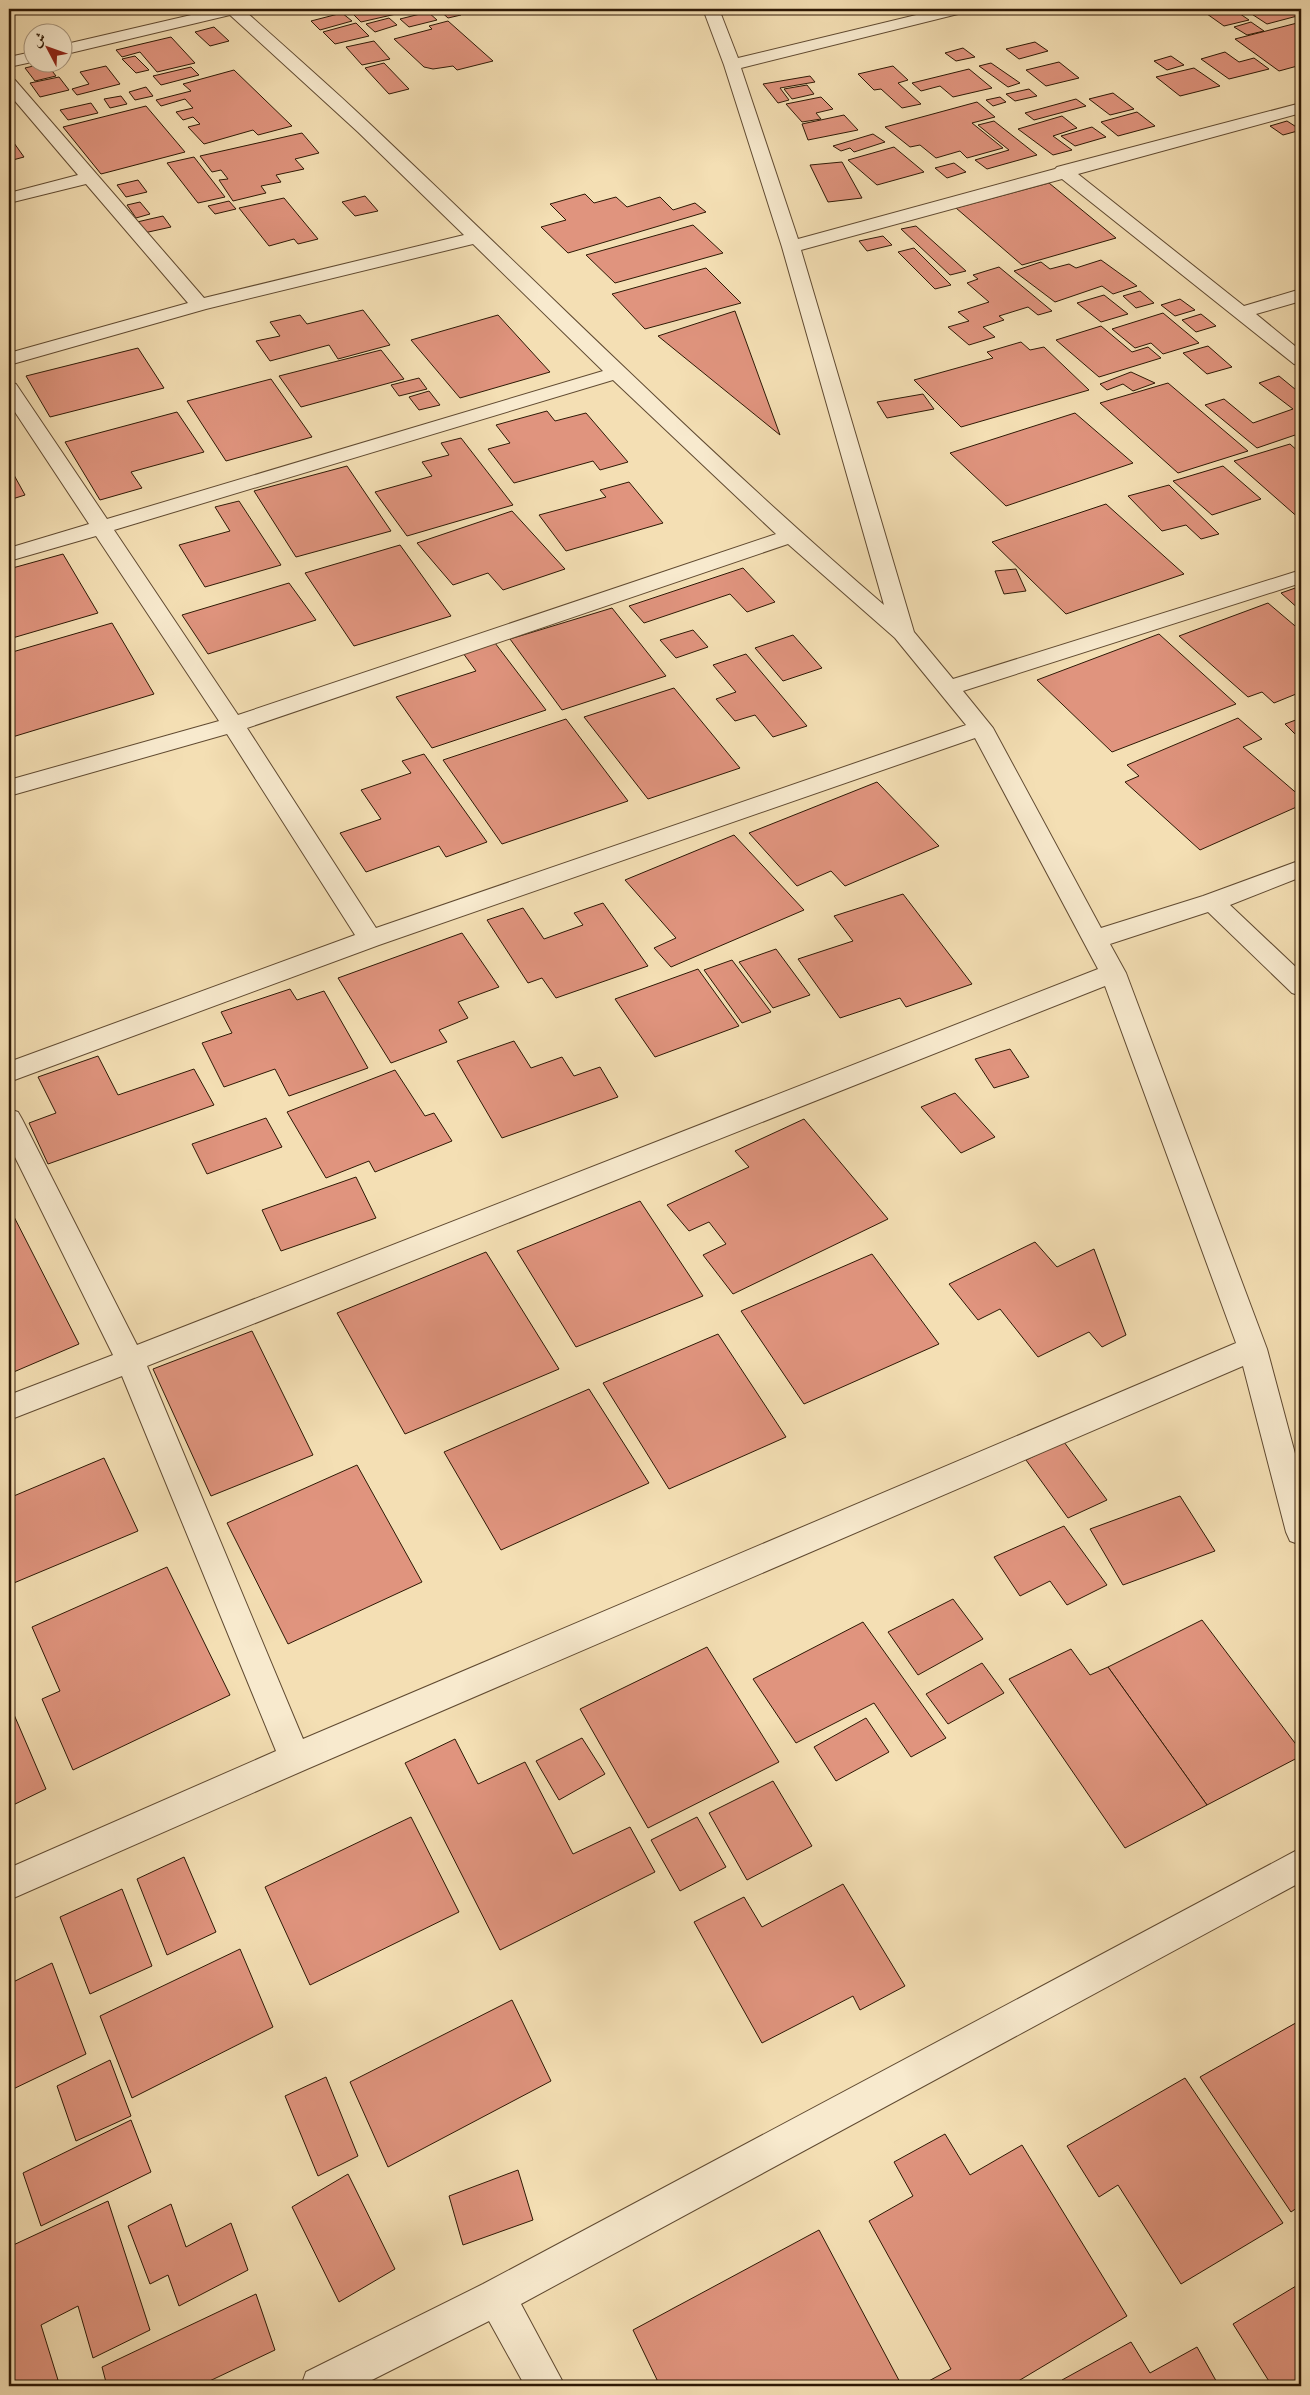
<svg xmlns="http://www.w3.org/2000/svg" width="1310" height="2395" font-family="'IM FELL DW Pica',Amiri,serif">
	<rect width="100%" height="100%" fill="#f4dfb4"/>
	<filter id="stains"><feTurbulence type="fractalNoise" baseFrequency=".004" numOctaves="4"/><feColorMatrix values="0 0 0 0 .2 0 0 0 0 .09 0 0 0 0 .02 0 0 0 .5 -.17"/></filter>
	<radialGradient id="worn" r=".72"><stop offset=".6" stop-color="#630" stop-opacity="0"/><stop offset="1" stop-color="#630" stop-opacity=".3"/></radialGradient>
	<g fill="#e0947e" stroke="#2e1905">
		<polygon points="348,9 418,9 361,22"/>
		<polygon points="438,9 454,9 461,15 448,18"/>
		<polygon points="1200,9 1233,9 1249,20 1224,26"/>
		<polygon points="1244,9 1301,9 1301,15 1267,24"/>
		<polygon points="428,12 437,20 409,27 400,19"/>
		<polygon points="342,13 352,21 320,30 311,21"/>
		<polygon points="389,18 397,25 375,32 366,24"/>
		<polygon points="448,21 493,61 457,70 453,66 433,69 424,67 394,39 432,29 429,26"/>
		<polygon points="1251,22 1264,31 1247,35 1234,27"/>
		<polygon points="1301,22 1301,65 1279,71 1235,39"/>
		<polygon points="356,23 369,36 335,44 323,32"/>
		<polygon points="214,27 229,41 210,46 195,32"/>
		<polygon points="171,37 195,63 157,72 140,52 122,57 116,50"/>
		<polygon points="374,41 390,59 362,65 346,47"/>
		<polygon points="1035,42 1048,51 1019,59 1006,49"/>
		<polygon points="963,48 975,57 956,61 945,53"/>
		<polygon points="1225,52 1239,62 1254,58 1269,69 1229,79 1201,59"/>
		<polygon points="135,56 149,70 136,73 122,59"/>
		<polygon points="1171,56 1184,65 1167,70 1154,61"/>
		<polygon points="1059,62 1079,78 1046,86 1026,70"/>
		<polygon points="46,63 56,76 35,81 25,68"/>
		<polygon points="384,63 409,89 389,94 365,68"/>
		<polygon points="991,63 1020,83 1008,87 979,66"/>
		<polygon points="106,66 120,84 77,95 72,89 89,84 80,72"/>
		<polygon points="893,66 908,80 898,83 921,104 902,108 881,89 874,90 858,74"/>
		<polygon points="191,67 199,75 161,85 153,76"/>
		<polygon points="1194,68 1220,86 1180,96 1156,77"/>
		<polygon points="969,69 992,88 953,97 940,86 921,91 912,83"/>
		<polygon points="234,70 292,126 258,135 253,130 204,144 188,127 200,124 193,117 183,120 176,112 193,108 185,99 161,106 156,100 191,91 183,84"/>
		<polygon points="810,76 815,82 780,88 789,100 778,103 763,84"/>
		<polygon points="59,77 69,90 40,97 30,83"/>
		<polygon points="807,85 814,94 792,99 784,89"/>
		<polygon points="146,87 153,96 135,100 129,92"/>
		<polygon points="1029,89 1037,96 1015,101 1006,94"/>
		<polygon points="1113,93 1134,109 1110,115 1089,99"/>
		<polygon points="121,96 127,104 110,108 104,99"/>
		<polygon points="821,97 833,109 816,113 821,119 802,122 786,104"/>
		<polygon points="1000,97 1006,102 993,106 986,100"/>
		<polygon points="1076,99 1086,106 1034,120 1025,113"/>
		<polygon points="977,102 995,117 972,123 1003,148 967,158 960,151 936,158 920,145 910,147 885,127"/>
		<polygon points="91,103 98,113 68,120 60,110"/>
		<polygon points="146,106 185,152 101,174 63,127"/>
		<polygon points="1137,112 1155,126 1118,136 1101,122"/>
		<polygon points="844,115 858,130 808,140 802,124"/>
		<polygon points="1062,116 1077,128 1053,136 1072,150 1053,155 1018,129"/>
		<polygon points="994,121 1037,155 987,169 975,160 1009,150 978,125"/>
		<polygon points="1287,121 1301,130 1283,135 1270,126"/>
		<polygon points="1092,127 1106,137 1075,146 1061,136"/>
		<polygon points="302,133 319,153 295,159 304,169 276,175 281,182 261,186 266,193 233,201 219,180 228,179 221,170 212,172 200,156"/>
		<polygon points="873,134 885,142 854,152 850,148 841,151 833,146"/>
		<polygon points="9,136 24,157 9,161"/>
		<polygon points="894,147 924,172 877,185 848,160"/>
		<polygon points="194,157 225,197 198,203 167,163"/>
		<polygon points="842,162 862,198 828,202 810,165"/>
		<polygon points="954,163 966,172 947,178 935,168"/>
		<polygon points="138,180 147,192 126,197 117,185"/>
		<polygon points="1049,183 1116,238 1022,265 956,208"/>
		<polygon points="585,194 594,203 616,197 627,207 660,197 673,210 695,203 706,212 568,253 541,227 566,220 550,204"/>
		<polygon points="365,196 378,211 355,216 342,202"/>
		<polygon points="284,198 318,239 298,244 294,239 269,246 239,208"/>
		<polygon points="229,201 236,209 215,214 208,206"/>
		<polygon points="140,202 150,214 136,218 127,205"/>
		<polygon points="163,216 171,227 144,233 137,222"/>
		<polygon points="693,225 723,253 615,283 586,255"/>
		<polygon points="916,226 966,271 950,275 901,229"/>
		<polygon points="883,236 892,245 867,251 859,241"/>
		<polygon points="914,248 951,285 935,289 898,252"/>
		<polygon points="1101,260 1137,286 1113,294 1102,286 1055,302 1014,271 1041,262 1050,269 1069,264 1076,268"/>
		<polygon points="999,267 1052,311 1038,315 1028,307 999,316 1004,320 983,327 995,337 969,345 948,327 969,321 958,312 989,302 967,283 978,279 973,275"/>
		<polygon points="706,268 741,303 645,329 612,294"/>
		<polygon points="1140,291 1154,303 1136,308 1123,296"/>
		<polygon points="1104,295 1128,314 1101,322 1077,303"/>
		<polygon points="1180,299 1195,310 1175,316 1161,305"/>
		<polygon points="363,310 390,345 338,359 329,345 270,361 256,341 280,336 270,322 300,315 307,324"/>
		<polygon points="735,311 780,435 658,336"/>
		<polygon points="1163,313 1199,343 1163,354 1151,343 1135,348 1112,329"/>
		<polygon points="1201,314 1216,326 1196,332 1182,320"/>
		<polygon points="498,315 550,372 460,398 411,340"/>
		<polygon points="1101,326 1132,352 1148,347 1161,358 1099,377 1056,340"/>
		<polygon points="1021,342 1030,350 1044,347 1089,390 961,427 914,380 993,358 987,352"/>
		<polygon points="1208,346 1232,367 1207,374 1183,353"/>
		<polygon points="138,348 164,388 50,417 26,376"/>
		<polygon points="381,350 404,379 301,407 279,376"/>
		<polygon points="1131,372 1155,383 1133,391 1123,384 1107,390 1100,384"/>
		<polygon points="1279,376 1301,394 1301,433 1257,448 1205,405 1224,399 1253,423 1293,409 1259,383"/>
		<polygon points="419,378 427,389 399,396 391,385"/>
		<polygon points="271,379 312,437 226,461 187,401"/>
		<polygon points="1168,383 1248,451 1178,473 1100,403"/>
		<polygon points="429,391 440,405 419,410 409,397"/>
		<polygon points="923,394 934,409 887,418 877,402"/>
		<polygon points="547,411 555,421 586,413 628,462 600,470 593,461 514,483 488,449 510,443 496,425"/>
		<polygon points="177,412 204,452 131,472 142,488 100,500 65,442"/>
		<polygon points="1075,413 1133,463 1006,506 950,453"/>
		<polygon points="461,438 513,505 407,536 375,492 432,476 422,462 449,455 441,443"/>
		<polygon points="1290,444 1301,454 1301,520 1234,461"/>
		<polygon points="9,466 25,495 9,500"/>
		<polygon points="347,466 391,531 296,557 254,491"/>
		<polygon points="1223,466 1261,499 1212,515 1173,481"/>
		<polygon points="629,482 663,523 566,551 539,515 606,497 600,490"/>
		<polygon points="1169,485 1219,534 1201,539 1186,525 1162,531 1128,496"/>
		<polygon points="239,501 281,565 205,587 179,545 230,531 215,507"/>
		<polygon points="1106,504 1184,574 1066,614 992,542"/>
		<polygon points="512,511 565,569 503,590 488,573 453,585 417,543"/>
		<polygon points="400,545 451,616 354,646 305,573"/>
		<polygon points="63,554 98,613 9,639 9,569"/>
		<polygon points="743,568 775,602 747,612 730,594 644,623 629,606"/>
		<polygon points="1016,569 1026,591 1004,594 995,571"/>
		<polygon points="289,583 316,620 208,654 182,615"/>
		<polygon points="1301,586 1301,611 1281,593"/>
		<polygon points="1268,603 1301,631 1301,692 1274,703 1262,692 1248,697 1179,636"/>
		<polygon points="612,608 666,676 562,710 510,639"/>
		<polygon points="112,623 154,694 9,738 9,653"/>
		<polygon points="693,630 708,647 676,658 660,640"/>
		<polygon points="1159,634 1236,704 1112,752 1037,680"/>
		<polygon points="793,635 822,668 783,681 755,648"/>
		<polygon points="495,643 546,710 432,748 396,697 476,671 463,653"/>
		<polygon points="746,654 807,726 773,737 755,715 735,721 716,699 736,692 713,665"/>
		<polygon points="674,688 740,768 648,799 584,717"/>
		<polygon points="1238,718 1262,739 1243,747 1301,797 1301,805 1200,850 1125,782 1139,776 1127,765"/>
		<polygon points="1301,718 1301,740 1285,724"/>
		<polygon points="566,719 628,801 502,844 443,760"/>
		<polygon points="424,754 487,842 446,857 439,846 366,872 340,833 381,819 361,790 411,773 402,761"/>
		<polygon points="877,782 939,846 845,886 831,871 797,886 749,833"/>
		<polygon points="734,835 804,910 671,967 654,948 676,938 625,880"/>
		<polygon points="903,894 972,984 906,1007 900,998 840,1018 798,959 853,941 834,916"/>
		<polygon points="603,903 648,966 556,998 542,978 528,983 487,920 523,908 544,939 583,925 574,913"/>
		<polygon points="462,933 499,987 458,1002 468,1018 439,1030 447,1042 391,1063 338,978"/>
		<polygon points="776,949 810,995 773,1008 739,962"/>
		<polygon points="732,960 771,1012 742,1023 704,970"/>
		<polygon points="698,969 739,1026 655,1057 615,999"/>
		<polygon points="290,989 297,1000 324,991 368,1068 289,1096 275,1069 224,1087 202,1043 232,1033 221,1012"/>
		<polygon points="514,1041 531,1068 562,1057 574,1076 600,1067 618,1097 502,1138 457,1061"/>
		<polygon points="1010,1049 1029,1077 994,1088 975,1059"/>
		<polygon points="98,1056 118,1095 194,1069 214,1105 48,1164 29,1123 56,1113 38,1077"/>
		<polygon points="395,1070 425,1116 434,1113 452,1141 375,1172 369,1161 326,1178 287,1112"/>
		<polygon points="955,1093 995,1137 961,1153 921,1107"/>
		<polygon points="266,1118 282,1147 207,1174 192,1144"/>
		<polygon points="804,1119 888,1219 733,1294 703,1255 726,1244 709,1222 689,1231 667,1205 749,1167 735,1151"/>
		<polygon points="356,1177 376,1218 281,1251 262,1210"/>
		<polygon points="640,1201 703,1296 576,1347 517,1251"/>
		<polygon points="9,1207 79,1344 9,1374"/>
		<polygon points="1035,1242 1057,1267 1094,1249 1126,1335 1102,1347 1089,1332 1038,1357 1000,1309 978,1320 949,1284"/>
		<polygon points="486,1252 559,1369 405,1434 337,1313"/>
		<polygon points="872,1254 939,1344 804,1404 741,1311"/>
		<polygon points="252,1331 313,1455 211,1496 153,1369"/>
		<polygon points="718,1334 786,1437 669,1489 603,1383"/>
		<polygon points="589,1389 649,1483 501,1550 444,1452"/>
		<polygon points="1064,1442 1107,1500 1068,1518 1026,1460"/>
		<polygon points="104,1458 138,1531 9,1585 9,1498"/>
		<polygon points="357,1465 422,1582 288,1644 227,1523"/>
		<polygon points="1180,1496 1215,1551 1123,1585 1090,1529"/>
		<polygon points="1064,1526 1107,1585 1067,1605 1050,1581 1020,1596 994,1557"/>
		<polygon points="167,1567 230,1695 73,1770 42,1699 60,1691 32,1627"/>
		<polygon points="953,1599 983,1639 918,1675 888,1632"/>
		<polygon points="1202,1620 1301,1751 1301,1756 1207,1805 1108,1667"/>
		<polygon points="863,1622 946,1738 911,1757 874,1703 796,1743 753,1679"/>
		<polygon points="707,1647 779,1762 648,1828 580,1709"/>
		<polygon points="1071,1649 1090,1675 1108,1667 1207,1805 1125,1848 1009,1679"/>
		<polygon points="982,1663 1004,1693 948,1724 926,1694"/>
		<polygon points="9,1703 46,1789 9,1807"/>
		<polygon points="866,1718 889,1752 836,1781 814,1747"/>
		<polygon points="582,1738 605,1774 559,1800 536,1761"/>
		<polygon points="455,1739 478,1784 525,1762 573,1854 630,1827 655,1872 500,1950 405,1763"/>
		<polygon points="773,1781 812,1846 747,1880 709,1813"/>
		<polygon points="411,1817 459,1912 310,1985 265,1887"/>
		<polygon points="697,1817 726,1867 680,1891 651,1840"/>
		<polygon points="184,1857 216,1932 167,1955 137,1879"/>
		<polygon points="843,1884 905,1986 860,2010 853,1996 762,2043 694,1922 744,1897 762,1927"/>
		<polygon points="122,1889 152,1966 90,1994 60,1917"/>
		<polygon points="240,1949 273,2027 132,2098 100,2016"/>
		<polygon points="52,1963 86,2054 9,2091 9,1984"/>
		<polygon points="512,2000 551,2081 388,2167 350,2082"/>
		<polygon points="1301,2020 1301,2205 1291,2212 1200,2077"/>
		<polygon points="110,2060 131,2116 76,2141 57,2086"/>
		<polygon points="326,2077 358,2156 318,2176 285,2096"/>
		<polygon points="1185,2078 1283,2223 1181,2284 1118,2185 1099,2197 1067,2146"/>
		<polygon points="131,2120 151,2172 41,2226 23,2173"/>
		<polygon points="945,2134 970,2175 1022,2145 1127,2316 1010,2386 926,2386 925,2383 951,2369 869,2221 913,2196 894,2162"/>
		<polygon points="518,2170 533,2220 463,2245 449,2196"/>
		<polygon points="348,2174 395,2269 339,2302 292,2207"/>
		<polygon points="108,2201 150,2330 93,2358 78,2306 41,2325 58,2380 47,2386 9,2386 9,2304 11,2303 9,2293 9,2247"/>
		<polygon points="171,2204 186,2247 231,2223 248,2270 179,2306 168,2275 150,2284 128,2226"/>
		<polygon points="819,2230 902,2386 660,2386 633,2330"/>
		<polygon points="1301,2283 1301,2386 1272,2386 1233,2324"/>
		<polygon points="256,2294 275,2350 199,2386 107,2386 102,2367"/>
		<polygon points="1131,2342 1150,2373 1197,2347 1219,2386 1066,2386 1062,2380"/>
	</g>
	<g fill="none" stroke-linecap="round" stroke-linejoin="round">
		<defs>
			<g id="minor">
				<path d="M217,9H245L244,10C287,49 330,86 371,125C542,286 706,452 884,605L782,247L724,65L703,9H719L738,58L941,9H968L966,12L741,68L798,239L1055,169L1057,167L1301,103V113L1078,174L1244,306L1301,289V301L1256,314L1301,351V366L1294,364L1062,179L801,250L914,632L953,679L1301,570V583L963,691L993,728L1101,928L1203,896L1301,860V877L1230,905L1301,972V996L1292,993L1208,912L1110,944L1126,973L1267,1349L1301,1476V1545L1290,1541L1286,1532L1243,1366L307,1769L9,1900V1868L276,1751L122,1376L9,1420V1395L113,1355L9,1145V1109L18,1112L22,1119L137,1345L1098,969L975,738L379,945L9,1082V1062L355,935L227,734L9,796V780L219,721L96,536L9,561V548L89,524L9,403V382L16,384L107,519L603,371L473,244L206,309L9,365V353L188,303L86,184L9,203V193L78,175L9,94V79L15,80L204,298L464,235L358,132L230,15L62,55V45ZM613,380L776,534L238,715L114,530ZM788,544L895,638L966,725L376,928L247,728ZM1105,986L1236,1343L303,1739L147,1366Z"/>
				<polygon points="32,52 32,62 9,67 9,57"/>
				<polygon points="1301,1848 1301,1882 521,2304 565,2386 525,2386 489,2321 360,2386 301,2386 306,2372 483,2284"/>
			</g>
		</defs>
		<use href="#minor" stroke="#604a31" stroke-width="2"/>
		<use href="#minor" fill="#f8eace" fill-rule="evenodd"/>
	</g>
	<rect width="1310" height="2395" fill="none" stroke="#f4dfb4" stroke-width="30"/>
	<rect x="10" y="10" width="1290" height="2375" fill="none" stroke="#2e1905" stroke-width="2.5"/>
	<rect x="15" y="15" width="1280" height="2365" fill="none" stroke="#2e1905"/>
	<g transform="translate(48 48) rotate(311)"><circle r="24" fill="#f8eace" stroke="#a7967e"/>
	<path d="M0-4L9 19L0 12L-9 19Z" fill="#8f2418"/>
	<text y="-8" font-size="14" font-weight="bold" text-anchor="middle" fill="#2e1905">ش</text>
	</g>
	<rect width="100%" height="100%" filter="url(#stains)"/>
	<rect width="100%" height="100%" fill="url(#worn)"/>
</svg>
